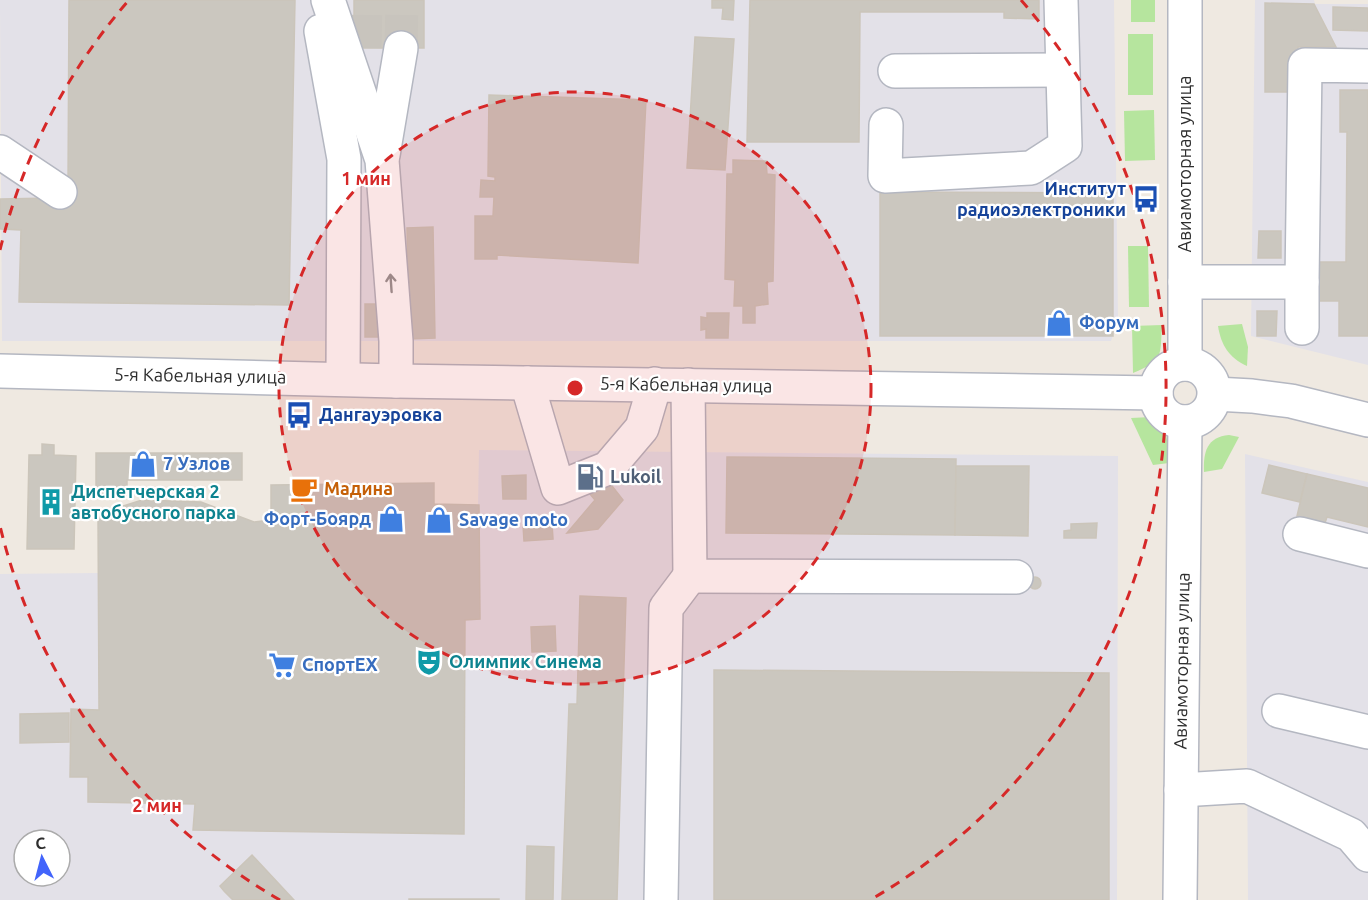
<svg xmlns="http://www.w3.org/2000/svg" width="1368" height="900" font-family="Ubuntu,sans-serif">
	<rect width="100%" height="100%" fill="#efe9e1"/>
	<g fill="#e3e1e8" fill-rule="evenodd">
		<polygon points="0,0 1114,0 1118,321 1111,341 2,341"/>
		<polygon points="1255,0 1314,0 1315,4 1368,4 1368,365 1251,336"/>
		<path d="M479,450L1118,456L1117,900H0V574L98,573V514L142,500L201,502L254,522L271,520V485L434,483V504L478,505ZM24,840H60V876H24Z"/>
		<polygon points="1245,454 1368,482 1368,900 1248,900"/>
	</g>
	<g fill="#b6e59e">
		<rect x="1131" y="0" width="24" height="22"/>
		<rect x="1128" y="34" width="25" height="61"/>
		<polygon points="1154,110 1155,160 1125,161 1124,111"/>
		<polygon points="1128,246 1148,246 1149,307 1129,307"/>
		<path d="M1242,324L1248,347L1247,366C1229,358 1221,345 1218,326Z"/>
		<path d="M1162,325C1160,357 1164,360 1133,373L1132,326Z"/>
		<path d="M1151,417C1169,431 1168,441 1169,463L1153,465L1131,418Z"/>
		<path d="M1229,435L1239,437L1222,469L1204,472C1203,452 1207,437 1229,435Z"/>
	</g>
	<g fill="#cbc7bf" stroke="#cbc5ba" stroke-width="1.5">
		<polygon points="69,0 295,0 289,305 19,302 21,230 0,229 0,199 52,198 68,186"/>
		<rect x="354" y="0" width="70" height="48"/>
		<polygon points="712,0 734,0 733,20 722,19 723,8 712,8"/>
		<polygon points="750,0 1039,0 1039,19 1004,18 1004,12 860,12 859,142 747,142"/>
		<polygon points="1265,3 1314,4 1336,47 1298,47 1297,92 1265,92"/>
		<polygon points="1333,7 1368,8 1368,31 1333,30"/>
		<polygon points="695,37 734,39 725,170 687,168"/>
		<polygon points="1340,90 1368,90 1368,336 1339,336 1339,301 1315,301 1316,262 1346,262 1347,132 1340,132"/>
		<polygon points="489,95 646,100 638,263 497,255 497,259 475,259 475,216 493,216 494,197 480,197 481,180 495,181 495,177 488,176"/>
		<polygon points="733,160 766,161 767,174 775,175 773,281 767,282 768,304 755,306 755,323 743,323 743,306 734,306 735,280 725,279 727,174 733,174"/>
		<polygon points="880,192 1113,193 1113,336 880,336"/>
		<polygon points="433,227 435,338 409,339 407,228"/>
		<polygon points="1259,231 1281,231 1281,258 1258,258"/>
		<polygon points="365,304 387,304 386,337 365,337"/>
		<polygon points="1257,311 1277,311 1276,336 1257,336"/>
		<polygon points="707,313 729,313 728,338 706,338 706,329 701,330 701,317 707,318"/>
		<polygon points="42,444 54,445 54,455 76,456 74,549 27,549 29,455 42,455"/>
		<polygon points="96,453 242,453 242,480 127,480 127,495 96,495"/>
		<polygon points="727,457 956,459 955,535 726,533"/>
		<polygon points="594,463 623,500 598,529 567,533 595,500 567,466"/>
		<polygon points="1269,465 1307,474 1300,502 1262,493"/>
		<polygon points="956,466 1029,466 1028,536 955,535"/>
		<polygon points="1307,474 1368,488 1368,527 1327,517 1325,523 1297,516"/>
		<polygon points="526,475 526,499 503,499 502,476"/>
		<polygon points="434,483 434,504 479,505 480,619 465,620 464,834 193,830 195,804 88,802 88,777 70,777 71,709 99,710 98,514 142,500 201,502 254,522 271,520 271,485"/>
		<polygon points="1097,523 1096,538 1064,538 1064,531 1071,530 1071,524"/>
		<polygon points="552,524 553,539 524,541 523,525"/>
		<circle cx="1035" cy="583" r="6"/>
		<polygon points="580,596 626,598 617,900 562,900 569,704 577,704"/>
		<polygon points="555,626 556,651 532,652 531,627"/>
		<polygon points="714,670 1109,673 1109,900 714,900"/>
		<polygon points="69,713 69,742 20,743 20,714"/>
		<polygon points="527,846 554,847 553,900 526,900"/>
		<polygon points="252,855 294,900 233,900 224,891 220,886"/>
		<rect x="409" y="899" width="90" height="1"/>
	</g>
	<g fill="none" stroke-linecap="round" stroke-linejoin="round">
		<g stroke="#c8c4bd" stroke-width="33" stroke-dasharray="33 16" stroke-linecap="butt">
			<polyline points="365,48 366,0"/>
			<polyline points="401,48 402,0"/>
		</g>
		<defs>
			<g id="minor">
				<polyline points="328,0 382,160 396,341 396,381"/>
				<polyline points="321,31 344,159 343,379"/>
				<polyline points="895,71 1062,70"/>
				<polyline points="886,125 885,176 1031,168 1065,146 1061,0"/>
				<polyline points="0,152 60,192"/>
				<polyline points="383,155 401,48"/>
				<polyline points="1185,282 1302,282 1305,65 1368,66"/>
				<polyline points="1302,328 1302,282"/>
				<circle cx="1185" cy="393" r="29"/>
				<polyline points="1185,364 1185,0"/>
				<polyline points="0,371 396,381 1156,393"/>
				<polyline points="527,383 558,488 608,468 642,428 655,384"/>
				<polyline points="688,385 690,576 1016,577"/>
				<polyline points="1215,394 1252,396 1291,401 1368,420"/>
				<polyline points="1300,534 1368,551"/>
				<polyline points="1279,711 1368,732"/>
				<polyline points="1181,790 1247,786 1351,835 1368,855"/>
				<polyline points="661,900 666,608 690,576"/>
				<polyline points="1180,900 1185,422"/>
			</g>
		</defs>
		<use href="#minor" stroke="#b4b7c1" stroke-width="36"/>
		<use href="#minor" stroke="#fff" stroke-width="33"/>
	</g>
	<defs><path id="oneway-shaft" d="M-6 0H5M1.5-3L5.5 0L1.5 3" fill="none" stroke-width="1.6" stroke-linecap="round" stroke-linejoin="round" transform="scale(1.5)"/></defs>
	<use stroke="#969696" href="#oneway-shaft" transform="translate(391 283) rotate(-94)"/>
	<circle cx="575" cy="388" r="296" fill="#d62828" fill-opacity=".12"/>
	<g fill="none" stroke="#d62828" stroke-width="3" stroke-dasharray="10 8">
		<circle cx="575" cy="388" r="296"/>
		<path d="M280 900A591 591 0 0 1 0 526M0 250A591 591 0 0 1 129 0M1021 0A591 591 0 0 1 870 900"/>
	</g>
	<defs>
		<symbol id="bus-bare" viewBox="-9 -9 18 18"><path d="M-5-6H5V4H4V6H2V4H-2V6H-4V4H-5ZM-3.5-4V0h7V-4ZM-3.5 1.2v1.5H-2V1.2ZM2 1.2v1.5H3.5V1.2Z" fill="#1a4fb4" stroke="#fff" stroke-width="2.5" paint-order="stroke"/></symbol>
		<symbol id="shop-bare" viewBox="-9 -9 18 18"><path d="M-5-2.5h2.3a2.7 3.5 0 0 1 5.4 0H5L5.5 6h-11ZM-1.5-2.5h3a1.5 2.3 0 0 0-3 0Z" fill="#3f7fe0" stroke="#fff" stroke-width="2.5" paint-order="stroke"/></symbol>
		<symbol id="fuel-bare" viewBox="-9 -9 18 18"><path d="M-5.5-6h7V0h2V4h1.3V-2.5L3-4.5l.8-.8L6-3V5H2.5V1h-1V6h-7ZM-4.2-4.7v3.2H.2V-4.7Z" fill="#5c6f8a" stroke="#fff" stroke-width="2.5" paint-order="stroke"/></symbol>
		<symbol id="cafe-bare" viewBox="-9 -9 18 18"><path d="M-5.5-4.5H6V0H3Q3 3.5 0 3.5H-2.5Q-5.5 3.5-5.5 0ZM3-3.2v2h1.7v-2ZM-6 4.5H4V6H-6Z" fill="#e8710a" stroke="#fff" stroke-width="2.5" paint-order="stroke"/></symbol>
		<symbol id="building-bare" viewBox="-9 -9 18 18"><path d="M-4-6H4V6H1V3H-1V6H-4ZM-2.5-4.3h1.7v1.8h-1.7ZM.8-4.3h1.7v1.8H.8ZM-2.5-1h1.7V.8h-1.7ZM.8-1h1.7V.8H.8Z" fill="#0f9aa8" stroke="#fff" stroke-width="2.5" paint-order="stroke"/></symbol>
		<symbol id="theatre-bare" viewBox="-9 -9 18 18"><path d="M-5-5.5Q0-4 5-5.5V0Q5 5 0 6Q-5 5-5 0ZM-3.3-2.5H-1v1.5H-3.3ZM1-2.5H3.3v1.5H1ZM-2.8 1Q0 5.5 2.8 1Z" fill="#0f9aa8" stroke="#fff" stroke-width="2.5" paint-order="stroke"/></symbol>
		<symbol id="supermarket-bare" viewBox="-9 -9 18 18"><path d="M-6-5.5h2.5l.6 2H6L4.5 2H-2.5L-4.4-4H-6ZM-1.5 3.2a1.3 1.3 0 1 0 .1 0ZM3 3.2a1.3 1.3 0 1 0 .1 0Z" fill="#3f7fe0" stroke="#fff" stroke-width="2.5" paint-order="stroke"/></symbol>
	</defs>
	<g fill-rule="evenodd">
		<use href="#bus-bare" x="1127" y="180" width="38" height="38"/>
		<use href="#shop-bare" x="1040" y="304" width="38" height="38"/>
		<use href="#bus-bare" x="280" y="396" width="38" height="38"/>
		<use href="#shop-bare" x="124" y="445" width="38" height="38"/>
		<use href="#fuel-bare" x="571" y="458" width="38" height="38"/>
		<use href="#cafe-bare" x="285" y="470" width="38" height="38"/>
		<use href="#building-bare" x="32" y="483" width="38" height="38"/>
		<use href="#shop-bare" x="372" y="500" width="38" height="38"/>
		<use href="#shop-bare" x="420" y="501" width="38" height="38"/>
		<use href="#theatre-bare" x="410" y="643" width="38" height="38"/>
		<use href="#supermarket-bare" x="263" y="646" width="38" height="38"/>
	</g>
	<g text-anchor="middle" stroke-width="4.5" stroke-linejoin="round" paint-order="stroke">
		<g font-size="18" fill="#2e2e2e" stroke="#fff">
			<text transform="translate(1185 164) rotate(-90)" y="6">Авиамоторная улица</text>
			<text transform="translate(200 376) rotate(1)" y="6">5-я Кабельная улица</text>
			<text transform="translate(686 385) rotate(1)" y="6">5-я Кабельная улица</text>
			<text transform="translate(1182 661) rotate(-89)" y="6">Авиамоторная улица</text>
		</g>
		<g font-size="18" font-weight="bold" fill="#164399" stroke="#fff" text-anchor="end">
			<text x="1126" y="195">Институт<tspan x="1126" dy="21">радиоэлектроники</tspan></text>
			<text x="319" y="421" text-anchor="start">Дангауэровка</text>
		</g>
		<g font-size="18" font-weight="bold" fill="#366cbe" stroke="#fff" text-anchor="start">
			<text x="1079" y="329">Форум</text>
			<text x="163" y="470">7 Узлов</text>
			<text x="371" y="525" text-anchor="end">Форт-Боярд</text>
			<text x="459" y="526">Savage moto</text>
			<text x="302" y="671">СпортEX</text>
		</g>
		<g font-size="18" font-weight="bold" fill="#4e5e75" stroke="#fff" text-anchor="start">
			<text x="610" y="483">Lukoil</text>
		</g>
		<g font-size="18" font-weight="bold" fill="#c56008" stroke="#fff" text-anchor="start">
			<text x="324" y="495">Мадина</text>
		</g>
		<g font-size="18" font-weight="bold" fill="#0d838f" stroke="#fff" text-anchor="start">
			<text x="71" y="498">Диспетчерская 2<tspan x="71" dy="21">автобусного парка</tspan></text>
			<text x="449" y="668">Олимпик Синема</text>
		</g>
	</g>
	<circle cx="575" cy="388" r="9" fill="#d62828" stroke="#fff" stroke-width="3"/>
	<g font-size="18" text-anchor="middle" font-weight="bold" fill="#d62828" stroke="#fff" stroke-width="4.5" stroke-linejoin="round" paint-order="stroke">
		<text x="366" y="185">1 мин</text>
		<text x="157" y="812">2 мин</text>
	</g>
	<g transform="translate(42 858) rotate(354)"><circle r="28" fill="#ffffff" stroke="#ababab" stroke-width="1.5"/>
	<path d="M0-4.5L10 22L0 15L-10 22Z" fill="#4264fb"/>
	<text y="-9" font-size="16" font-weight="bold" text-anchor="middle" fill="#2e2e2e">С</text>
	</g>
</svg>
